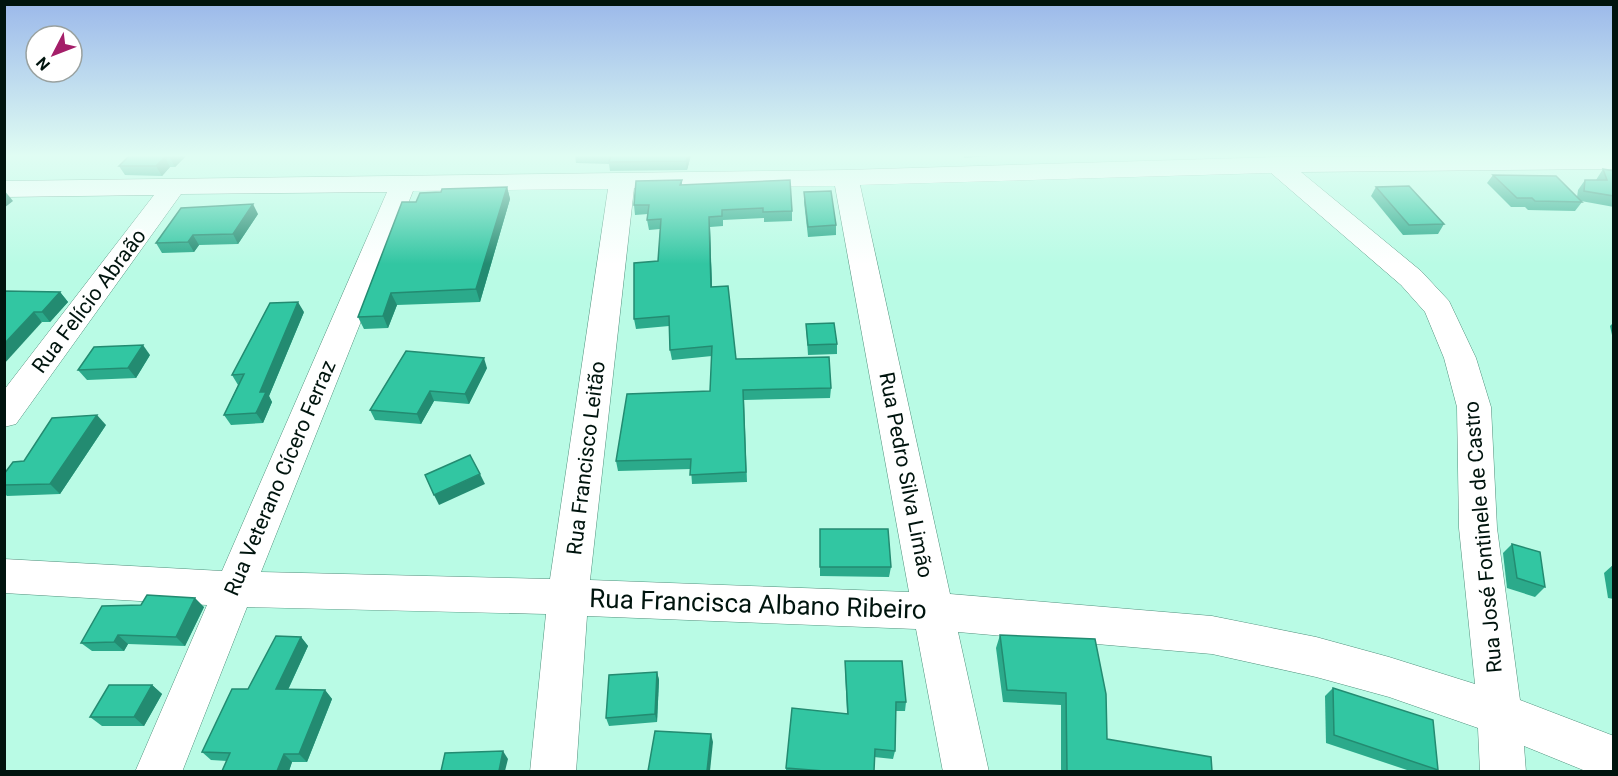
<svg xmlns="http://www.w3.org/2000/svg" width="1618" height="776" font-family="Roboto,sans-serif">
	<rect width="100%" height="100%" fill="#b9fbe5"/>
	<g fill="none" stroke-linecap="round" stroke-linejoin="round">
		<defs>
			<path id="minor" d="M1614,155V169L1301,172L1421,271L1449,301L1476,358L1491,407L1497,528L1520,700L1614,736V772H1588L1524,746L1526,772H1480L1478,728L1389,697L1316,677L1212,654L958,632L989,772H943L916,629L587,616L576,772H530L546,614L247,607L182,772H135L207,605L4,593V559L222,571L387,192L181,194L16,424L4,427V390L154,195L4,197V181L846,170L1277,157ZM1271,173L1401,285L1425,312L1444,358L1457,407L1459,528L1475,684L1389,657L1316,637L1212,616L950,594L860,185ZM835,186L909,592L590,580L634,188ZM608,189L550,579L261,572L413,191Z"/>
		</defs>
		<use href="#minor" stroke="#51917d" stroke-width="1"/>
		<use href="#minor" fill="#fff" fill-rule="evenodd"/>
	</g>
	<g fill="#2baa8b">
		<polygon points="130,155 187,155 175,167 170,167 162,176 125,175 119,166"/>
		<polygon points="575,155 691,155 687,170 610,171 609,164 576,163"/>
		<polygon points="963,155 1003,155 964,158"/>
		<polygon points="1603,169 1614,171 1614,207 1581,201 1582,202 1575,211 1528,210 1525,207 1511,207 1487,183 1493,175 1577,197 1578,190 1585,180 1596,180"/>
		<polygon points="682,180 682,185 792,211 792,221 764,222 764,218 723,220 723,226 710,227 712,287 736,359 831,388 830,398 744,400 747,482 692,484 691,469 618,471 616,461 710,391 712,356 672,360 670,350 669,326 636,329 634,319 658,261 660,229 649,230 647,220 648,214 635,215 634,205"/>
		<polygon points="507,187 510,199 480,302 397,305 388,328 364,329 358,317 416,202"/>
		<polygon points="1376,187 1444,224 1438,234 1403,235 1371,196"/>
		<polygon points="804,192 836,225 836,235 808,237 804,202"/>
		<polygon points="258,214 238,244 199,245 194,252 162,253 156,243"/>
		<polygon points="4,291 60,292 68,302 50,322 42,322"/>
		<polygon points="304,312 269,396 272,402 263,423 231,425 224,415 238,385 232,375"/>
		<polygon points="1614,322 1614,344 1610,326"/>
		<polygon points="806,324 837,344 837,354 808,355"/>
		<polygon points="150,355 136,378 87,380 78,370"/>
		<polygon points="487,368 469,404 434,401 421,424 375,420 370,410"/>
		<polygon points="106,425 60,494 7,496 4,493 4,474 24,461"/>
		<polygon points="820,529 891,567 889,577 820,576"/>
		<polygon points="1512,544 1545,587 1535,597 1507,588 1503,553"/>
		<polygon points="1614,564 1614,599 1608,598 1604,573"/>
		<polygon points="204,607 185,646 128,644 124,651 92,651 81,643"/>
		<polygon points="1000,635 1095,639 1107,739 1212,771 1061,771 1061,705 1003,702 996,648"/>
		<polygon points="301,637 308,646 288,690 325,690 332,699 307,762 292,762 289,771 222,771 227,761 211,760 202,752 248,689"/>
		<polygon points="845,661 906,702 905,711 896,711 895,751 893,759 874,757 874,771 786,771 786,768 847,713 845,670"/>
		<polygon points="657,672 659,680 657,722 609,726 606,718"/>
		<polygon points="152,685 162,694 144,726 102,726 90,717"/>
		<polygon points="1333,688 1438,770 1436,771 1410,771 1326,743 1325,696"/>
	</g>
	<g fill="#238b71">
		<polygon points="172,155 187,155 175,167 170,157"/>
		<polygon points="688,155 691,155 687,170 686,161"/>
		<polygon points="165,157 170,167 162,176 156,166"/>
		<polygon points="507,187 510,199 480,302 476,289"/>
		<polygon points="4,190 13,201 4,208"/>
		<polygon points="253,204 258,214 238,244 233,234"/>
		<polygon points="709,217 710,227 712,297 711,287"/>
		<polygon points="193,235 199,245 194,252 188,242"/>
		<polygon points="60,292 68,302 50,322 42,312"/>
		<polygon points="391,293 397,305 388,328 383,316"/>
		<polygon points="298,302 304,312 269,396 272,402 263,423 256,413 260,392"/>
		<polygon points="34,312 42,322 4,364 4,344"/>
		<polygon points="143,345 150,355 136,378 128,368"/>
		<polygon points="484,358 487,368 469,404 465,394"/>
		<polygon points="430,391 434,401 421,424 417,414"/>
		<polygon points="97,415 106,425 60,494 50,484"/>
		<polygon points="480,474 485,484 439,505 434,495"/>
		<polygon points="195,598 204,607 185,646 176,637"/>
		<polygon points="118,635 128,644 124,651 114,642"/>
		<polygon points="301,637 308,646 284,698 276,689"/>
		<polygon points="657,672 659,680 657,722 655,714"/>
		<polygon points="152,685 162,694 144,726 134,717"/>
		<polygon points="325,690 332,699 307,762 299,754"/>
		<polygon points="711,734 713,742 710,771 707,771"/>
		<polygon points="503,751 508,759 505,771 499,771"/>
		<polygon points="284,754 292,762 289,771 277,771"/>
	</g>
	<g fill="#32c6a2" stroke="#238b71" stroke-width="1.5">
		<polygon points="130,155 172,155 170,157 165,157 156,166 119,166"/>
		<polygon points="593,155 688,155 686,161 609,162 611,156"/>
		<polygon points="1603,169 1614,171 1614,196 1584,191 1585,180 1607,180"/>
		<polygon points="1493,175 1556,176 1582,202 1535,201 1532,198 1517,198"/>
		<polygon points="682,180 680,185 790,180 792,211 763,212 763,208 722,210 722,216 709,217 711,287 728,286 736,359 829,357 831,388 743,390 746,472 690,475 691,459 616,461 627,394 710,391 712,346 670,350 669,316 634,319 634,263 658,261 661,219 647,220 649,205 634,205 636,181"/>
		<polygon points="1409,186 1444,224 1409,225 1376,187"/>
		<polygon points="507,187 476,289 391,293 383,316 358,317 402,202 416,202 420,193 441,192 442,189"/>
		<polygon points="831,191 836,225 808,227 804,192"/>
		<polygon points="253,204 233,234 193,235 188,242 156,243 181,208"/>
		<polygon points="4,291 60,292 42,312 34,312 4,344"/>
		<polygon points="298,302 260,392 266,392 256,413 224,415 244,374 232,375 270,303"/>
		<polygon points="834,323 837,344 808,345 806,324"/>
		<polygon points="143,345 128,368 78,370 94,347"/>
		<polygon points="406,351 484,358 465,394 430,391 417,414 370,410"/>
		<polygon points="97,415 50,484 4,485 4,474 13,462 24,461 52,418"/>
		<polygon points="470,455 480,474 434,495 425,475"/>
		<polygon points="820,529 888,529 891,567 820,567"/>
		<polygon points="1512,544 1540,552 1545,587 1517,578"/>
		<polygon points="147,595 195,598 176,637 118,635 114,642 81,643 102,606 141,605"/>
		<polygon points="1000,635 1095,639 1106,694 1107,739 1211,757 1212,771 1067,771 1066,693 1007,690"/>
		<polygon points="276,636 301,637 276,689 325,690 299,754 284,754 277,771 222,771 230,753 202,752 232,689 248,689"/>
		<polygon points="845,661 902,661 906,702 896,702 895,751 875,749 874,771 824,771 786,768 792,708 848,714"/>
		<polygon points="657,672 655,714 606,718 609,675"/>
		<polygon points="109,685 152,685 134,717 90,717"/>
		<polygon points="1333,688 1433,720 1438,770 1334,735"/>
		<polygon points="655,731 711,734 707,771 648,771"/>
		<polygon points="503,751 499,771 441,771 445,753"/>
	</g>
	<linearGradient id="sky" x2="0" y2="1"><stop stop-color="#9bb8ea"/><stop offset="0.59" stop-color="#e0fdf3"/><stop offset="1" stop-color="#e0fdf3" stop-opacity="0"/></linearGradient>
	<rect width="1618" height="264" fill="url(#sky)"/>
	<g text-anchor="middle" stroke-width="6" stroke-linejoin="round" paint-order="stroke">
		<g font-size="21" fill="#00140e" stroke="#fff">
			<text transform="translate(89 301) rotate(-53)" y="7">Rua Felício Abraão</text>
			<text transform="translate(586 458) rotate(-83)" y="7">Rua Francisco Leitão</text>
			<text transform="translate(906 475) rotate(79)" y="7">Rua Pedro Silva Limão</text>
			<text transform="translate(280 478) rotate(-67)" y="7">Rua Veterano Cícero Ferraz</text>
			<text transform="translate(1483 537) rotate(-95)" y="7">Rua José Fontinele de Castro</text>
		</g>
		<g font-size="26" fill="#00140e" stroke="#fff">
			<text transform="translate(758 604) rotate(2)" y="9">Rua Francisca Albano Ribeiro</text>
		</g>
	</g>
	<rect width="1618" height="776" fill="none" stroke="#00140e" stroke-width="12"/>
	<g transform="translate(54 54) rotate(228)"><circle r="28" fill="#ffffff" stroke="#99a19f" stroke-width="1.5"/>
	<path d="M0-4.5L10 22L0 15L-10 22Z" fill="#a41e69"/>
	<text y="-9" font-size="16" font-weight="bold" text-anchor="middle" fill="#00140e">N</text>
	</g>
</svg>
